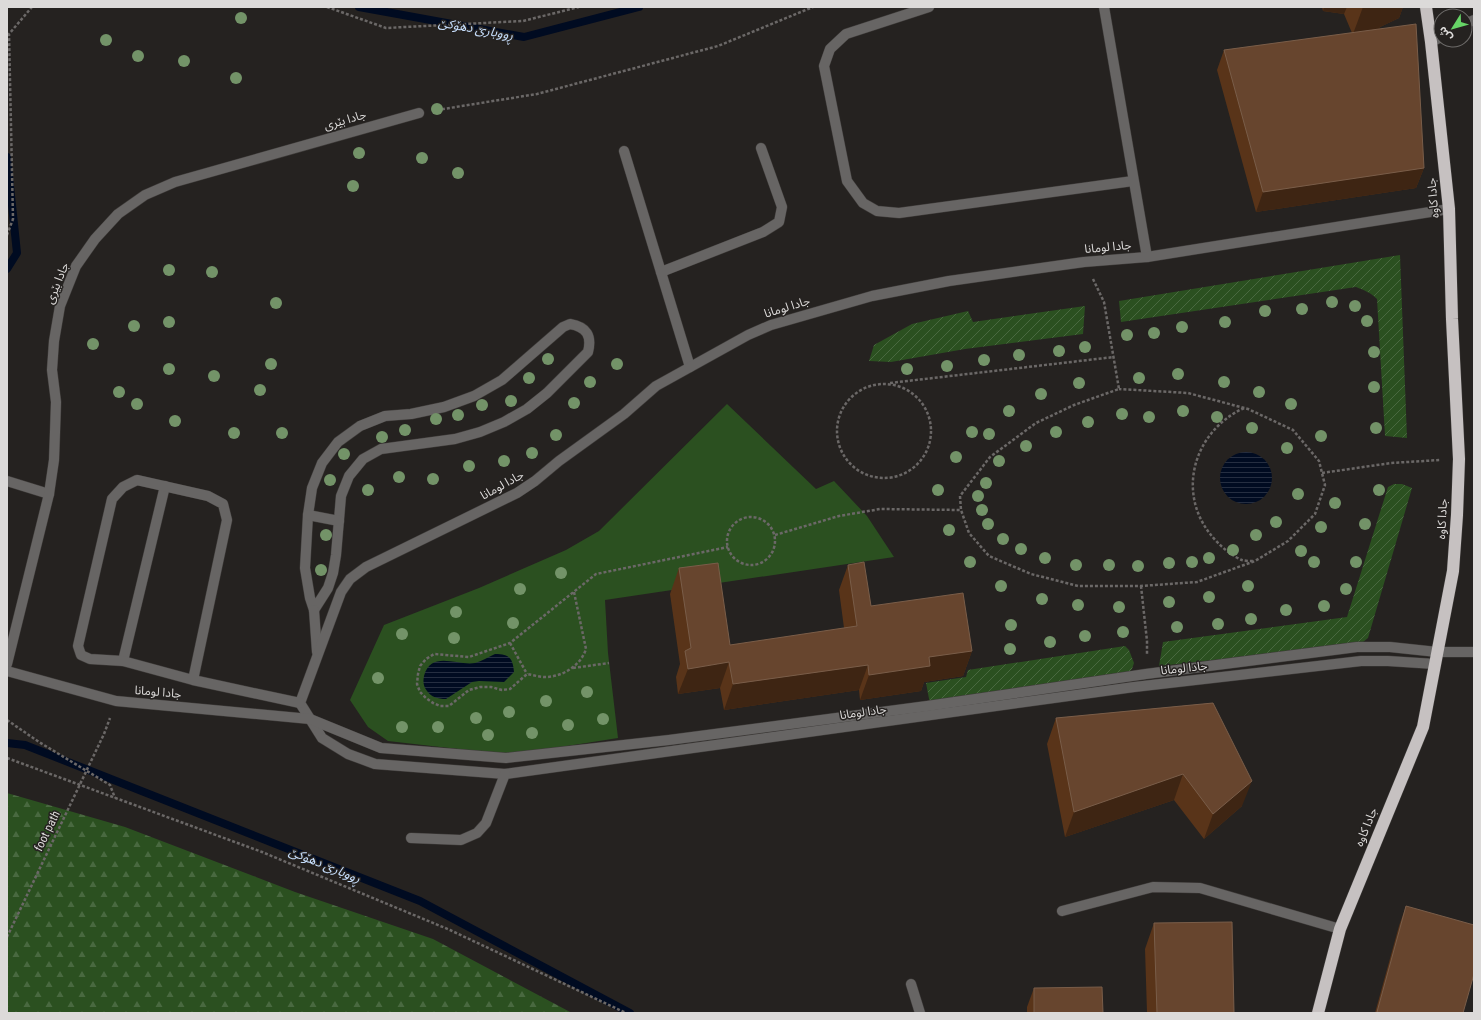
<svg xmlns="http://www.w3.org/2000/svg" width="1481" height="1020" font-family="'Roboto Condensed','Noto Sans Arabic',sans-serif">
	<defs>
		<pattern id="forest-firs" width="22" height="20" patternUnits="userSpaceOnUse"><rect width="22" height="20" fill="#2b5020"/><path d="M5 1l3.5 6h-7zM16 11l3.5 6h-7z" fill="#496940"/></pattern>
		<pattern id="garden-furrows" width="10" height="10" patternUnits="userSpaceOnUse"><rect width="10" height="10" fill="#2b5020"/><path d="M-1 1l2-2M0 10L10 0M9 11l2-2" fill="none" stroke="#496940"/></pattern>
		<pattern id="water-rules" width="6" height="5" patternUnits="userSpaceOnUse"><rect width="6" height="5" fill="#000b21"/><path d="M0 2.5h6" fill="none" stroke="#252e41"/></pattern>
	</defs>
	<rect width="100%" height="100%" fill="#252220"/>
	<polygon fill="#2b5020" points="727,404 816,489 834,481 867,516 894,557 605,600 608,653 618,738 510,755 388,741 368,727 350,700 384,625 479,588 566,550 599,531"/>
	<polygon fill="url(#forest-firs)" points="7,793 125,827 295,892 433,939 572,1013 7,1013"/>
	<g fill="url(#garden-furrows)">
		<path d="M1400,255L1407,438L1385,436L1377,299C1371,293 1364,290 1356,287L1121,322L1119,301Z"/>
		<polygon points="1085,306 1083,334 965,349 891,362 869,361 874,345 912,324 968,311 973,322"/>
		<polygon points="1394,484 1402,484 1412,488 1368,638 1363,642 1345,646 1159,666 1163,642 1347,617 1388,487"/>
		<polygon points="1125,646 1129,650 1134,663 1132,669 1129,672 930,704 926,683 966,677 968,670"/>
	</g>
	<g fill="url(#water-rules)">
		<circle cx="1246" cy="478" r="26"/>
		<path d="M495,654C509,654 513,658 514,672L504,682L479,681L472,682L446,699C438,699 431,697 427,691C423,686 423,681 424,676C431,650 457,666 475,663C482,661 488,657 495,654Z"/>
	</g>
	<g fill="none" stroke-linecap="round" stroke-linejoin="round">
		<g stroke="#000b21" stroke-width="8">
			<polyline points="359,7 524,37 639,7"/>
			<polyline points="7,157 17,253 7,269"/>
			<polyline points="7,743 25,745 420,901 630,1013"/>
		</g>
		<defs>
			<g id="minor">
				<polyline points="929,7 846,34 830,49 824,66 847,181 863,203 877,211 899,213 1133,181"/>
				<polyline points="1104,7 1147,257"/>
				<polyline points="1465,24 1474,20"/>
				<polyline points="1431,42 1441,37"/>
				<polyline points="624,151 690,367"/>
				<polyline points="661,272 763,232 779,222 782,207 761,148"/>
				<path d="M570,324C587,327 592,336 588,352L547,393L527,409L504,422L480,432L455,439L381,449L363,459L349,476L341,496L336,555L333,573L328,588L314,610L310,598L305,568L308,515L312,488L322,463L338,442L360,426L385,416L411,414L444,407L474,396L502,380L563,327Z"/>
				<polyline points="7,481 49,494"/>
				<polyline points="308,515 339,521"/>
				<polyline points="314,610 317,652"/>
				<polyline points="123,661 165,486"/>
				<polyline points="7,664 49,494 54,460 55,432 56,402 52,370 54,341 60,306 76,266 95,239 118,214 145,195 175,182 419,113"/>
				<polyline points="1435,664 1388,661 1361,661 1134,687 505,774 375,764 348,754 322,738 300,703 341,592 350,579 366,567 517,493 535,481 559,461 624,414 656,386 748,335 771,325 872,296 949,281 1084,262 1147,257 1449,209"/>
				<polyline points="7,671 116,701 310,719 381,748 506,758 669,740 927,706 1146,674 1357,647 1390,647 1437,652 1474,652"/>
				<polyline points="193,680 227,520 223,504 208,496 137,480 123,487 112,499 78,646 81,655 90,659 123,661 193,680 300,703"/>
				<polyline points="411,838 461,840 477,833 486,823 505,774"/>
				<polyline points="1062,911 1153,887 1200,888 1340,929"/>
				<polyline points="911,984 920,1013"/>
			</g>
			<polyline id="highway" points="1318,1013 1340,929 1423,727 1453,571 1457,515 1459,459 1452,319 1449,209 1431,42 1426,7"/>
		</defs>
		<use href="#minor" stroke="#3f3c3a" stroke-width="11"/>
		<use href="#highway" stroke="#3f3c3a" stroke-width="13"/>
		<g stroke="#6b6867" stroke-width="2.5" stroke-dasharray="3 2" stroke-linecap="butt">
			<polyline points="327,7 386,28 523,21 579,7"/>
			<polyline points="437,110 537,94 718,46 813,7"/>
			<polyline points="7,235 13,219 9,34 32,7"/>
			<polyline points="1093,279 1104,302 1119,389 1074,405 1036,423 990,457 960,496 961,510 969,533 989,556 1031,574 1078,586 1141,586 1197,582 1255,561 1288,541 1315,514 1325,485 1319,461 1293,430 1248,409 1188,393 1119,389"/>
			<polyline points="890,383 1114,357"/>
			<circle cx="884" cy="431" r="47"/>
			<path d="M1244,408C1194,431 1176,492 1211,535C1218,544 1231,556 1242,560C1245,561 1250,561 1254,561"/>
			<polyline points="1322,473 1391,463 1440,460"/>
			<circle cx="751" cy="541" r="24"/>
			<polyline points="775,535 839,516 880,509 961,510"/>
			<polyline points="1141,586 1147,641 1147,655"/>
			<path d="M574,592L586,649C581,665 563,677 545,677C539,677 533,675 527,674L510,689L502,690L491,687H480L469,690L449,706H440L433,703L426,698L420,692L417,684L418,674L420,666L426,659L434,654L469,657L510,643L596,574L728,547"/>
			<polyline points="510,643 527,674"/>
			<polyline points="573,668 609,663"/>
			<polyline points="7,720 39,742 110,785 115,798"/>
			<polyline points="104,734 110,718"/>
			<polyline points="7,758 262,852 450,930 626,1013"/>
		</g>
		<use href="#minor" stroke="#676564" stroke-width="10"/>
		<use href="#highway" stroke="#c6c1c1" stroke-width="12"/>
		<polyline stroke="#6b6867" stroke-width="2.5" stroke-dasharray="3 2" stroke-linecap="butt" points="7,937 104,734"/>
	</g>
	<g fill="#739368">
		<circle cx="241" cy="18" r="6"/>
		<circle cx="106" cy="40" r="6"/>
		<circle cx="138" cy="56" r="6"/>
		<circle cx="184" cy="61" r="6"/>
		<circle cx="236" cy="78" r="6"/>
		<circle cx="437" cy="109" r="6"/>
		<circle cx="359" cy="153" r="6"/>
		<circle cx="422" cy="158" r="6"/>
		<circle cx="458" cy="173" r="6"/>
		<circle cx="353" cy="186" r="6"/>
		<circle cx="169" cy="270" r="6"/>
		<circle cx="212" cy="272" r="6"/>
		<circle cx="1332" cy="302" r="6"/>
		<circle cx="276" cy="303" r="6"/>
		<circle cx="1355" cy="306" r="6"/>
		<circle cx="1302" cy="309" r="6"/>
		<circle cx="1265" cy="311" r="6"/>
		<circle cx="1367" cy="321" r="6"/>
		<circle cx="169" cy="322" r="6"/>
		<circle cx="1225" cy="322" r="6"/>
		<circle cx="134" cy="326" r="6"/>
		<circle cx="1182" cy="327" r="6"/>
		<circle cx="1154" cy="333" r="6"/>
		<circle cx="1127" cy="335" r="6"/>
		<circle cx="93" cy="344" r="6"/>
		<circle cx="1085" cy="347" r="6"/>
		<circle cx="1059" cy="351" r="6"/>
		<circle cx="1374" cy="352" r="6"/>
		<circle cx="1019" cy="355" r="6"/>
		<circle cx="548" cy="359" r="6"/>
		<circle cx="984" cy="360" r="6"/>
		<circle cx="271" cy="364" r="6"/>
		<circle cx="617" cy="364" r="6"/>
		<circle cx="947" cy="366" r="6"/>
		<circle cx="169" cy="369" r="6"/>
		<circle cx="907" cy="369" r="6"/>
		<circle cx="1178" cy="374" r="6"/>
		<circle cx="214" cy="376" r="6"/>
		<circle cx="529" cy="378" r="6"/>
		<circle cx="1139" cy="378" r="6"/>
		<circle cx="590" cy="382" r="6"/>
		<circle cx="1224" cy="382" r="6"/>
		<circle cx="1079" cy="383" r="6"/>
		<circle cx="1374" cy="387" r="6"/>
		<circle cx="260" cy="390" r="6"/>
		<circle cx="119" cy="392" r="6"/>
		<circle cx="1259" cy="392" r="6"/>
		<circle cx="1041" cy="394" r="6"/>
		<circle cx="511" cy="401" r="6"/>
		<circle cx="574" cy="403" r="6"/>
		<circle cx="137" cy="404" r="6"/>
		<circle cx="1291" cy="404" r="6"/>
		<circle cx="482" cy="405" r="6"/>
		<circle cx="1009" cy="411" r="6"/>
		<circle cx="1183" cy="411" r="6"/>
		<circle cx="1122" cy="414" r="6"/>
		<circle cx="458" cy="415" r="6"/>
		<circle cx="1149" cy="417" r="6"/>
		<circle cx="1217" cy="417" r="6"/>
		<circle cx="436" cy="419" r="6"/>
		<circle cx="175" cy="421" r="6"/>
		<circle cx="1088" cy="422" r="6"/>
		<circle cx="1252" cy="428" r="6"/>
		<circle cx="1376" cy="428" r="6"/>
		<circle cx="405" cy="430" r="6"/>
		<circle cx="972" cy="432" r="6"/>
		<circle cx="1056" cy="432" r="6"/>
		<circle cx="234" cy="433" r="6"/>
		<circle cx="282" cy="433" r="6"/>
		<circle cx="989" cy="434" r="6"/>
		<circle cx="556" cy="435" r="6"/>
		<circle cx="1321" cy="436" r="6"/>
		<circle cx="382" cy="437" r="6"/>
		<circle cx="1026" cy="446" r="6"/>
		<circle cx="1287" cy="448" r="6"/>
		<circle cx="532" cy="453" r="6"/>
		<circle cx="344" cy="454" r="6"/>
		<circle cx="956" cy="457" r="6"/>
		<circle cx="504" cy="461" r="6"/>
		<circle cx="999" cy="461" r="6"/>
		<circle cx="469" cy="466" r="6"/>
		<circle cx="399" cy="477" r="6"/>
		<circle cx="433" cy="479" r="6"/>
		<circle cx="330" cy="480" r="6"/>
		<circle cx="986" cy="483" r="6"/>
		<circle cx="368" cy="490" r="6"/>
		<circle cx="938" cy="490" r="6"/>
		<circle cx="1379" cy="490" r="6"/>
		<circle cx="1298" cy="494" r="6"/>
		<circle cx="978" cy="496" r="6"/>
		<circle cx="1335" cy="503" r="6"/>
		<circle cx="982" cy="510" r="6"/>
		<circle cx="1276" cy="522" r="6"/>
		<circle cx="988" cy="524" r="6"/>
		<circle cx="1365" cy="524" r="6"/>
		<circle cx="1321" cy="527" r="6"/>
		<circle cx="949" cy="530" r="6"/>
		<circle cx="326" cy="535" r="6"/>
		<circle cx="1256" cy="535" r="6"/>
		<circle cx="1003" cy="539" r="6"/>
		<circle cx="1021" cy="549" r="6"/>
		<circle cx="1233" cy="550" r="6"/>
		<circle cx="1301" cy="551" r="6"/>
		<circle cx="1045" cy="558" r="6"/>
		<circle cx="1209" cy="558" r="6"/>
		<circle cx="970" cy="562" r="6"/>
		<circle cx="1192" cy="562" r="6"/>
		<circle cx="1314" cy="562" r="6"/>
		<circle cx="1356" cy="562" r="6"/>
		<circle cx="1169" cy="563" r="6"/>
		<circle cx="1076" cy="565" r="6"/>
		<circle cx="1109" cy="565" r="6"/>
		<circle cx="1138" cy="566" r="6"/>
		<circle cx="321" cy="570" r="6"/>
		<circle cx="561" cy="573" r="6"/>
		<circle cx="1001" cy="586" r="6"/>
		<circle cx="1248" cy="586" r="6"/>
		<circle cx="520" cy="589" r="6"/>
		<circle cx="1346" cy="589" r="6"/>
		<circle cx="1209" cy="597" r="6"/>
		<circle cx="1042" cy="599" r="6"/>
		<circle cx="1169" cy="602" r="6"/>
		<circle cx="1078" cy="605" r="6"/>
		<circle cx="1324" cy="606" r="6"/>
		<circle cx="1119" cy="607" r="6"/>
		<circle cx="1286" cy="610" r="6"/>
		<circle cx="456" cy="612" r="6"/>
		<circle cx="1251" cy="619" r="6"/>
		<circle cx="513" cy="623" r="6"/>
		<circle cx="1218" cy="624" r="6"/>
		<circle cx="1011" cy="625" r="6"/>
		<circle cx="1177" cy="627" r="6"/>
		<circle cx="1123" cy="632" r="6"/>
		<circle cx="402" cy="634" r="6"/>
		<circle cx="1085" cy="636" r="6"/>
		<circle cx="454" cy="638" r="6"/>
		<circle cx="1050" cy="642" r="6"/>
		<circle cx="1010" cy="649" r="6"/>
		<circle cx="378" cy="678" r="6"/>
		<circle cx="587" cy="692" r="6"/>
		<circle cx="546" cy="701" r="6"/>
		<circle cx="509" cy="712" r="6"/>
		<circle cx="476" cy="718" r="6"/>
		<circle cx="603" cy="719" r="6"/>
		<circle cx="568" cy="725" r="6"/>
		<circle cx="402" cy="727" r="6"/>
		<circle cx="438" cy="727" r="6"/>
		<circle cx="532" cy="733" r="6"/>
		<circle cx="488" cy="735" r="6"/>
	</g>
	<g fill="#593419">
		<polygon points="1322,7 1403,7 1399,18 1380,27 1379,29 1424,168 1416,188 1256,212 1217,70 1224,50 1352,33 1344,14 1323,11"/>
		<polygon points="848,565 871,606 972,651 963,676 924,682 921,691 860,700 859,690 724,710 720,688 678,694 676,677 680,664 670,594 679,568 730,645 844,628 839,590"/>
		<polygon points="1213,703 1242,806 1204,839 1174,800 1065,837 1047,744 1056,718"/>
		<polygon points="1406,906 1463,1013 1375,1013 1399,926"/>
		<polygon points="1154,923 1234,1013 1147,1013 1145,949"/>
		<polygon points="1034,988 1103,1013 1027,1013 1027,1007"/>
	</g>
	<g fill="#3e2513">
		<polygon points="1324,7 1347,7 1344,14 1323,11"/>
		<polygon points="1363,7 1403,7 1399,18 1380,27 1377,34 1353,34"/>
		<polygon points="1424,168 1416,188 1256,212 1263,192"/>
		<polygon points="972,651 963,676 924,682 921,691 860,700 869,675 929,657"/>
		<polygon points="729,662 720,688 678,694 688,669"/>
		<polygon points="868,665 859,690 724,710 733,684"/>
		<polygon points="1183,774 1174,800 1065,837 1074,812"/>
		<polygon points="1252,781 1242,806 1204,839 1213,814"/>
	</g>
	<g fill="#67452e" stroke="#795d49">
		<polygon points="1416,24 1424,168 1263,192 1224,50"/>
		<polygon points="864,562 871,606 963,593 972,651 929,657 930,666 869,675 868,665 733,684 729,662 688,669 685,651 691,648 679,568 718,563 730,645 857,626 848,565"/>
		<polygon points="1213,703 1252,781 1213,814 1183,774 1074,812 1056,718"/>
		<polygon points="1406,906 1474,925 1474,974 1463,1013 1381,1013 1377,1012"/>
		<polygon points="1232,922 1234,1013 1157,1013 1154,923"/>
		<polygon points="1102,987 1103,1013 1034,1013 1034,988"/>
	</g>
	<g text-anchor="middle" stroke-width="3" stroke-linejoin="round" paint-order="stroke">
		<g font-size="12" fill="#dcdad9" stroke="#252220">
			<text transform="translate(345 120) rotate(-16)" y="4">جادا بێری</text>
			<text transform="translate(1433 198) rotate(-95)" y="4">جادا کاوه</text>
			<text transform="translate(1108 247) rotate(-5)" y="4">جادا لومانا</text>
			<text transform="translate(57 283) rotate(-68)" y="4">جادا بێری</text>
			<text transform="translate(787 307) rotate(-17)" y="4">جادا لومانا</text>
			<text transform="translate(502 485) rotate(-29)" y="4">جادا لومانا</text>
			<text transform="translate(1442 519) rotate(-87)" y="4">جادا کاوه</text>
			<text transform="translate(1184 668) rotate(-6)" y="4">جادا لومانا</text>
			<text transform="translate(158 692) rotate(5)" y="4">جادا لومانا</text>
			<text transform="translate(863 712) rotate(-8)" y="4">جادا لومانا</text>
			<text transform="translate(1366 827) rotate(-68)" y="4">جادا کاوه</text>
			<text transform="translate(47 831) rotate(-64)" y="4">foot path</text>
		</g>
		<g font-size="13" font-style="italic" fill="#c5ddfb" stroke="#252220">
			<text transform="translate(476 28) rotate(10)" y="5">ڕووبارێ دهۆكێ</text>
			<text transform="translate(325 864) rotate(22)" y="5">ڕووبارێ دهۆكێ</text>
		</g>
	</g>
	<rect width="1481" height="1020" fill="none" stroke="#dcdad9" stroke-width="16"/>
	<g transform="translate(1453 28) rotate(233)"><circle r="19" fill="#252220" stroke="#6e6c6a"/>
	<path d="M0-3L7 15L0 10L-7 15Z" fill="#66d466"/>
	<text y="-6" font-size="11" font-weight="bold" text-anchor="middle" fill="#dcdad9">ش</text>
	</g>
</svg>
